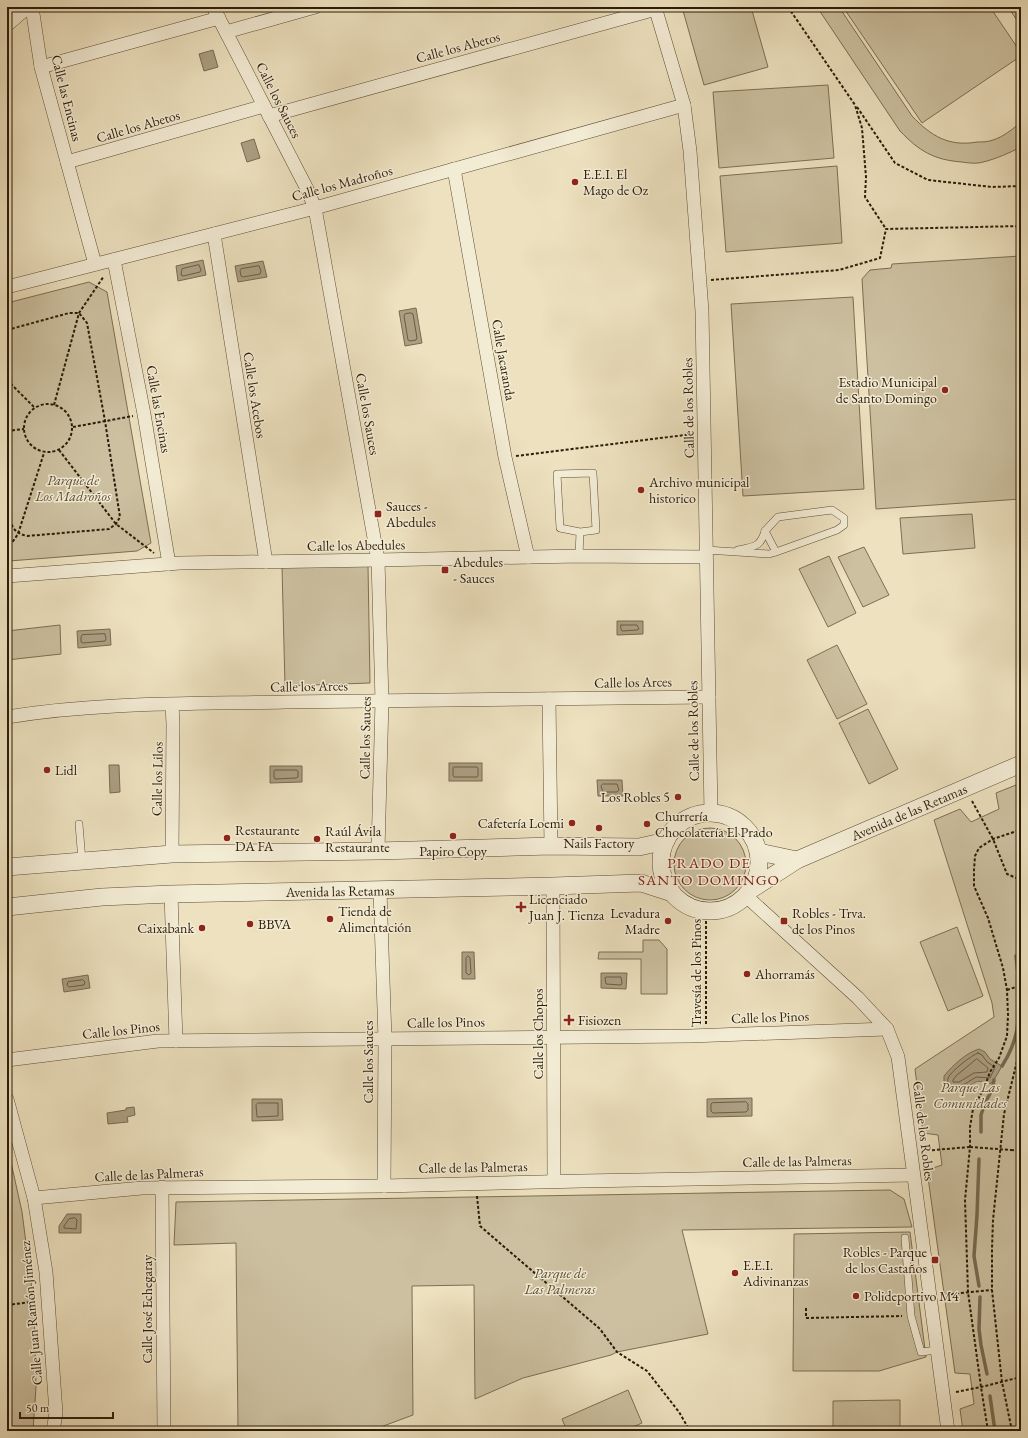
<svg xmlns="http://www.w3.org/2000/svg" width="1028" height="1438" font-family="'EB Garamond',serif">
	<rect width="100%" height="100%" fill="#ede1bf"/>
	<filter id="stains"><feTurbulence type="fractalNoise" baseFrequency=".005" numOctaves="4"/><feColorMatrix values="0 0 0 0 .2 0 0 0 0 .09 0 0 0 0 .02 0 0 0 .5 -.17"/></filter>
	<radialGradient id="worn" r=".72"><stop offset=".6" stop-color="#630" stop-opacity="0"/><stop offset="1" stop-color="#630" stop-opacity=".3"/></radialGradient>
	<g fill="#ccc0a0" stroke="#7c6e54">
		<polygon points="682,7 751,7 768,67 704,85"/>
		<path d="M817,7H839L912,116C931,136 949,147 977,142C982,142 988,142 993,140C1003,137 1013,129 1021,122V147C1009,153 996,159 983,162C977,164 968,163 962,162C934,160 919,151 900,131Z"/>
		<polygon points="843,7 990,7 1021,53 1021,56 922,123"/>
		<polygon points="1008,7 1021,7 1021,26"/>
		<polygon points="828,85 834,158 719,168 713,92"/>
		<polygon points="837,166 842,243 726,252 720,176"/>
		<polygon points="1021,256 1021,499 876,509 862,279 870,270 891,268 892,264"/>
		<polygon points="89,282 107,292 151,543 137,551 9,561 7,561 7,303"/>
		<polygon points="853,297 864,489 743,496 731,304"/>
		<polygon points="972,514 975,548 903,554 900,518"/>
		<polygon points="864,547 889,595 863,607 838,557"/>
		<polygon points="829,556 856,613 828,627 799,569"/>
		<polygon points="368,566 370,683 285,686 282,567"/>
		<polygon points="60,625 61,654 7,660 7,631"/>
		<polygon points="837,645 867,704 837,719 807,660"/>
		<polygon points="868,709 898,769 869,784 839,723"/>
		<polygon points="1021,783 1021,1431 963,1431 960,1409 974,1404 970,1374 955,1373 927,1170 942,1165 938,1135 923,1133 915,1069 994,1017 992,1003 934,820 960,809 971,822 999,809 996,793"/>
		<circle cx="710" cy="864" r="36"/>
		<polygon points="957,927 983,996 948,1011 920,942"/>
		<polygon points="643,940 659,940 667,949 667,994 641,994 641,959 598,959 599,952 643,952"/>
		<polygon points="7,1144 22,1212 34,1305 36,1387 33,1431 7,1431"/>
		<polygon points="890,1190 904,1199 912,1227 682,1230 708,1334 617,1352 611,1355 523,1378 475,1399 474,1285 412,1286 413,1415 370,1431 260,1431 238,1428 236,1243 174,1245 176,1202"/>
		<polygon points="910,1232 926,1357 879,1371 793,1371 794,1234"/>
		<polygon points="628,1390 642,1423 624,1431 567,1431 562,1419"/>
		<polygon points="900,1400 900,1431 833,1431 833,1401"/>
	</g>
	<g fill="#ab9e81" stroke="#786a51">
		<polygon points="213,50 218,67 204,71 199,54"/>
		<polygon points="254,139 260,158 247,162 241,143"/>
		<polygon points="203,260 206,275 178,281 176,266"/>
		<polygon points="263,261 267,277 238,282 235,266"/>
		<polygon points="416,308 422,343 405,346 399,311"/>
		<polygon points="617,621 643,621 643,634 617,635"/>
		<polygon points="110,629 111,645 78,648 77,631"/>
		<rect x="449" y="763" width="33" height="18"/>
		<polygon points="109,765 119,765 120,792 110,793"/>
		<polygon points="270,766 302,766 302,782 270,783"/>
		<polygon points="597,780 622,780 623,796 598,796"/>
		<polygon points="462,952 474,952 475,979 462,979"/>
		<polygon points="601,973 627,973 626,989 601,988"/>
		<polygon points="88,975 90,988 64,992 62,979"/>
		<path d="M979,1049L985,1052L990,1059L1002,1066L994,1080L990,1084C974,1077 975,1085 962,1090C958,1092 953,1091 949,1091L944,1085V1076C953,1065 966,1053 979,1049Z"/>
		<polygon points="752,1098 752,1116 707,1117 707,1099"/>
		<polygon points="252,1099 282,1099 283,1120 252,1121"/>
		<polygon points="134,1107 135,1115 127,1117 128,1122 108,1124 107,1113 126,1110 126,1108"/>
		<polygon points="67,1214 81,1214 81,1233 59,1233 59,1226"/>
	</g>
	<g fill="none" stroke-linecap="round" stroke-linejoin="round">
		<g stroke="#6b5d45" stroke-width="1">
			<polygon points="199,265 201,270 200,272 183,276 181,275 182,269"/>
			<polygon points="259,266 261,271 260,274 243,277 241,276 240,271 241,269"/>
			<polygon points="411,313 413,314 417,338 416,340 410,341 408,340 404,316 405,314"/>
			<polygon points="621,625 637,625 639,629 637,630 622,631 621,629"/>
			<polygon points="105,634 106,639 105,641 83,643 81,642 81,637 82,635"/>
			<polygon points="454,767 477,767 478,768 478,775 477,777 454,777 453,775 453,768"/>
			<polygon points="275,770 296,770 298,771 298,777 296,778 275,779 274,777 274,771"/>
			<polygon points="603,784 617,784 619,790 617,792 603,792 601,786"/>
			<polygon points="468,956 470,958 471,973 469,975 466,973 466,958"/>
			<polygon points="607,977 621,977 622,983 621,985 606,984 605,978"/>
			<polygon points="83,980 85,982 84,985 69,987 67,985 68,982"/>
			<path d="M978,1053L982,1055L987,1062L995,1067L990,1078L976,1077L960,1087H950C948,1084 947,1081 948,1078C951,1071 972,1055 978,1053Z"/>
			<polygon points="977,1059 988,1068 987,1072 974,1073 959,1082 953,1082 953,1080 956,1076"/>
			<polygon points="746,1102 748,1104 748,1110 746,1112 713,1113 711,1111 711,1104 712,1103"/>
			<polygon points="258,1103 278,1103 278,1116 257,1117 256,1105"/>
			<polygon points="75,1218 77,1220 76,1229 64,1228 64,1226 69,1219"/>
		</g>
		<g stroke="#786a51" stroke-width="3.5">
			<polyline points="1016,956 1019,982"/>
			<path d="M1002,1066C1019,1039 1019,1022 1019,991"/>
			<polyline points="981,1132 981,1115 985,1103 992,1090 994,1080"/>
			<polyline points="979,1286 974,1256 977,1215 979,1159"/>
			<polyline points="980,1297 979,1329 981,1345 987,1374"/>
			<polyline points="990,1396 995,1431"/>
		</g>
		<defs>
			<g id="service">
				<polyline points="706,550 769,554 776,552 837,530 844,525 844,518 832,510 778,517 765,531 776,552"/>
				<path d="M738,550C754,546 760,548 765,531"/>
				<polyline points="579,556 580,532 596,530 593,473 557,474 560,528 580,532"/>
				<polyline points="79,824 82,861"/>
				<polyline points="905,1238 911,1316 921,1352 937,1350"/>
			</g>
			<g id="minor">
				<polyline points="32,7 41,67 95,264"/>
				<polyline points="213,7 307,189 315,208 378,560 382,701 378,851"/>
				<polyline points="655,7 684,105 690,151 702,311 711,813"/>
				<polyline points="7,25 28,7"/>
				<polyline points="226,32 315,7"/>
				<polyline points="41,67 219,18"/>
				<polyline points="269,116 656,9"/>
				<polyline points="67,162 264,106"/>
				<polyline points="454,169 505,457 528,557"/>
				<polyline points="214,234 266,562"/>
				<polyline points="114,260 144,414 169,564"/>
				<polyline points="7,287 315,208 684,105"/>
				<polyline points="7,576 180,563 378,560 579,556 705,557"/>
				<polyline points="549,699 551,846"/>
				<path d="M7,717C99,702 193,704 285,702C427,700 568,698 709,697"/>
				<polyline points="172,854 173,724 172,705"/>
				<polyline points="553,886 554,1181"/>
				<polyline points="380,890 385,1039 384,1186"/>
				<polyline points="171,894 176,1041"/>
				<polyline points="746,896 858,998 887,1029 898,1057 948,1431"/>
				<polyline points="7,1060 158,1041 690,1036 887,1029"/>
				<polyline points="7,1099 34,1198 46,1272 56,1413 53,1431"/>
				<polyline points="162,1187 164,1431"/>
				<polyline points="34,1198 142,1188 384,1186 582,1181 913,1175"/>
			</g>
			<g id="tertiary">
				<circle cx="710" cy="862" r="49"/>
				<polyline points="759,852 797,860"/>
				<polyline points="7,867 172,854 378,851 551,846 639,847 666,841"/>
				<polyline points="752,889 797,860 1021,764"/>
				<polyline points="7,907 102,897 171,894 553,886 641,883 672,893"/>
			</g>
		</defs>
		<use href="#service" stroke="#5c4d36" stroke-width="8"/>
		<use href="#minor" stroke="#5c4d36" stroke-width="14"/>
		<use href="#tertiary" stroke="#5c4d36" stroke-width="18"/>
		<g stroke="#2b1c09" stroke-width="2" stroke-dasharray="3 2" stroke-linecap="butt">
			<polyline points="788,7 855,105 862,128 866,177 865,197 886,229"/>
			<polyline points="857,107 895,163 928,180 992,187 1021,186"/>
			<polyline points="711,280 839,270 880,258 886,229 1021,226"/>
			<path d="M7,330L69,313H79L87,323L105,421L120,517L116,524L109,529L27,536C10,532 11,522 7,508"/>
			<polyline points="7,380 35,408"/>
			<circle cx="48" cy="428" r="24"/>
			<polyline points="54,405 79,313 104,276"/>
			<polyline points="73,427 133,416"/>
			<polyline points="7,431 24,429"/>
			<polyline points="59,450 116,524 154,553"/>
			<polyline points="516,456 693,434"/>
			<polyline points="7,550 18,534 44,453"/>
			<polyline points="972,801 993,839 1007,874 1021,880"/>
			<polyline points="1007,990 1016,987 1021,987"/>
			<polyline points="706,1024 706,912"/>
			<polyline points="1011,1150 1021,1151"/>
			<polyline points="922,1151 970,1147"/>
			<polyline points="477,1196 480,1226 600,1329 617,1352 647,1371 679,1412 690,1431"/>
			<polyline points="941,1295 992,1290"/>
			<polyline points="7,1305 31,1302"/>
			<polyline points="806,1308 806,1318 902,1316"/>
			<path d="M7,1382C12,1387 11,1392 7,1397"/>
			<polyline points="956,1392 981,1387 1021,1377"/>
			<polyline points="988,1431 981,1387 968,1292 965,1200 970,1147 970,1127 973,1109 985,1086 990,1072 999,1058 1007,1036 1008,1015 1007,990 1003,968 988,918 974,886 974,870 975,856 979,848 993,839 1017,831 1021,827"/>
			<polyline points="1012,1431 1002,1382 992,1290 992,1249 993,1220 1004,1114 1021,1045"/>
		</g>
		<use href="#service" stroke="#f3ecd5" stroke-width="7"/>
		<use href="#minor" stroke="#f3ecd5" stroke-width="13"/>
		<use href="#tertiary" stroke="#f3ecd5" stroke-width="17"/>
		<polyline stroke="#2b1c09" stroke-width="2" stroke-dasharray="3 2" stroke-linecap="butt" points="970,1147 1011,1150"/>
	</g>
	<g fill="#8f2418" stroke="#f3ecd5" stroke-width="1.5">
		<circle cx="575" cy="182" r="4"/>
		<circle cx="945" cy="390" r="4"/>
		<circle cx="641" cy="490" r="4"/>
		<rect x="374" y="510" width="8" height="8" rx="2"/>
		<rect x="441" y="566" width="8" height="8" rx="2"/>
		<circle cx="47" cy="770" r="4"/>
		<circle cx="678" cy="797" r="4"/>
		<circle cx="572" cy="823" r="4"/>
		<circle cx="647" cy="824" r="4"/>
		<circle cx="599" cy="828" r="4"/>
		<circle cx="453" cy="836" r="4"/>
		<circle cx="227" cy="838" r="4"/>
		<circle cx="317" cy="839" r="4"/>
		<path d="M519 901h4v4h4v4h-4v4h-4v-4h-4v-4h4z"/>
		<circle cx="330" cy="919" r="4"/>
		<circle cx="668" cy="921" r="4"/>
		<rect x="780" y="917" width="8" height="8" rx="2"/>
		<circle cx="250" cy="924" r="4"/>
		<circle cx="202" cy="928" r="4"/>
		<circle cx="747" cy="974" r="4"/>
		<path d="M567 1014h4v4h4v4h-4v4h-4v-4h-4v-4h4z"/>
		<rect x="931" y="1256" width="8" height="8" rx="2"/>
		<circle cx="735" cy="1273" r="4"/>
		<circle cx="856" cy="1296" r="4"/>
	</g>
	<g text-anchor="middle" stroke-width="3" stroke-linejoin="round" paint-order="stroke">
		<g font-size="14" fill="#2b1c09" stroke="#f3ecd5">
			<text transform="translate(458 47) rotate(-15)" y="5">Calle los Abetos</text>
			<text transform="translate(67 98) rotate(76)" y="5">Calle las Encinas</text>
			<text transform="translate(279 100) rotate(63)" y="5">Calle los Sauces</text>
			<text transform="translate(138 126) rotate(-16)" y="5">Calle los Abetos</text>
			<text transform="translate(342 183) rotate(-15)" y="5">Calle los Madroños</text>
			<text transform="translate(504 360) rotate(80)" y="5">Calle Jacaranda</text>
			<text transform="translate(255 395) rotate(81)" y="5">Calle los Acebos</text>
			<text transform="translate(688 408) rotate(-91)" y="5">Calle de los Robles</text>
			<text transform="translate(159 409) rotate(80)" y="5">Calle las Encinas</text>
			<text transform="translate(368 414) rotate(80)" y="5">Calle los Sauces</text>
			<text transform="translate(356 545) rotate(-1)" y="5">Calle los Abedules</text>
			<text transform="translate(633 682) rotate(-1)" y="5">Calle los Arces</text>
			<text transform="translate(309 686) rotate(-1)" y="5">Calle los Arces</text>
			<text transform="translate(693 731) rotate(-91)" y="5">Calle de los Robles</text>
			<text transform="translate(365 738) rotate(-89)" y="5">Calle los Sauces</text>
			<text transform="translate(157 779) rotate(-89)" y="5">Calle los Lilos</text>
			<text transform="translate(909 812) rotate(-23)" y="5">Avenida de las Retamas</text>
			<text transform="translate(340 891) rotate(-1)" y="5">Avenida las Retamas</text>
			<text transform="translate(696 973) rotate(-90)" y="5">Travesía de los Pinos</text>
			<text transform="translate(770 1017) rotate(-2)" y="5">Calle los Pinos</text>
			<text transform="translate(446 1022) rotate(-1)" y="5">Calle los Pinos</text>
			<text transform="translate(121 1030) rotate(-6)" y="5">Calle los Pinos</text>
			<text transform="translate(538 1034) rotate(-90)" y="5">Calle los Chopos</text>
			<text transform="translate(368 1062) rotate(-90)" y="5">Calle los Sauces</text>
			<text transform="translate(924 1131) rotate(83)" y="5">Calle de los Robles</text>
			<text transform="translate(797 1161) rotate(-1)" y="5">Calle de las Palmeras</text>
			<text transform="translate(473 1167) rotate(-1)" y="5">Calle de las Palmeras</text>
			<text transform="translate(149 1174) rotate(-3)" y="5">Calle de las Palmeras</text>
			<text transform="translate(147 1309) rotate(-90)" y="5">Calle José Echegaray</text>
			<text transform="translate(31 1313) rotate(-95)" y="5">Calle Juan Ramón Jiménez</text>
		</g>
		<g font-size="14" fill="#2b1c09" stroke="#f3ecd5" text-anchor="start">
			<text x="583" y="179">E.E.I. El<tspan x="583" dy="16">Mago de Oz</tspan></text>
			<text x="937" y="387" text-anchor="end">Estadio Municipal<tspan x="937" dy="16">de Santo Domingo</tspan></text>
			<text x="649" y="487">Archivo municipal<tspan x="649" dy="16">historico</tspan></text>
			<text x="386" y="511">Sauces -<tspan x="386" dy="16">Abedules</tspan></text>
			<text x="453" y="567">Abedules<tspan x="453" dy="16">- Sauces</tspan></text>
			<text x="55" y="775">Lidl</text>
			<text x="670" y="802" text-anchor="end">Los Robles 5</text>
			<text x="655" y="821">Churrería<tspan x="655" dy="16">Chocolatería El Prado</tspan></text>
			<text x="564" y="828" text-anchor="end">Cafetería Loemi</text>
			<text x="235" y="835">Restaurante<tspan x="235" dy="16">DA FA</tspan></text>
			<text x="325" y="836">Raúl Ávila<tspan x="325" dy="16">Restaurante</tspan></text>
			<text x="599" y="848" text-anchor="middle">Nails Factory</text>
			<text x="453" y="856" text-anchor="middle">Papiro Copy</text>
			<text x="529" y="904">Licenciado<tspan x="529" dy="16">Juan J. Tienza</tspan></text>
			<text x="338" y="916">Tienda de<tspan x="338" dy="16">Alimentación</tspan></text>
			<text x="660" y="918" text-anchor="end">Levadura<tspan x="660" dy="16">Madre</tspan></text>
			<text x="792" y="918">Robles - Trva.<tspan x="792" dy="16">de los Pinos</tspan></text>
			<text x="258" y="929">BBVA</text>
			<text x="194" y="933" text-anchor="end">Caixabank</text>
			<text x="755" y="979">Ahorramás</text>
			<text x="578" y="1025">Fisiozen</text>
			<text x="927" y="1257" text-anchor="end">Robles - Parque<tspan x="927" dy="16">de los Castaños</tspan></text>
			<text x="743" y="1270">E.E.I.<tspan x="743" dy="16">Adivinanzas</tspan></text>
			<text x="864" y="1301">Polideportivo M4</text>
		</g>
		<g font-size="14" font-style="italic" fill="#5b4d36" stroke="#f3ecd5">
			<text x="73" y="485">Parque de<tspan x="73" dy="16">Los Madroños</tspan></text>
			<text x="970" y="1092">Parque Las<tspan x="970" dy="16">Comunidades</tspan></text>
			<text x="560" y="1278">Parque de<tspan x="560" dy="16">Las Palmeras</tspan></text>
		</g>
		<g font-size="15" letter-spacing="1" fill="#7a1f14" stroke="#f3ecd5">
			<text x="709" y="868">PRADO DE<tspan x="709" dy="17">SANTO DOMINGO</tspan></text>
		</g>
	</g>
	<rect width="1028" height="1438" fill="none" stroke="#ede1bf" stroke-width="24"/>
	<rect x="8" y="8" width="1012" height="1422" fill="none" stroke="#2b1c09" stroke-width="2"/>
	<rect x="12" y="12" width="1004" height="1414" fill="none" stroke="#2b1c09"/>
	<path d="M20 1412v6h93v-6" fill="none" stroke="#2b1c09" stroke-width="2"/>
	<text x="26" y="1412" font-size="12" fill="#2b1c09" stroke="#f3ecd5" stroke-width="3" paint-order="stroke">50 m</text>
	<rect width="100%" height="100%" filter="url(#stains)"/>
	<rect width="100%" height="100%" fill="url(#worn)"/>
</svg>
